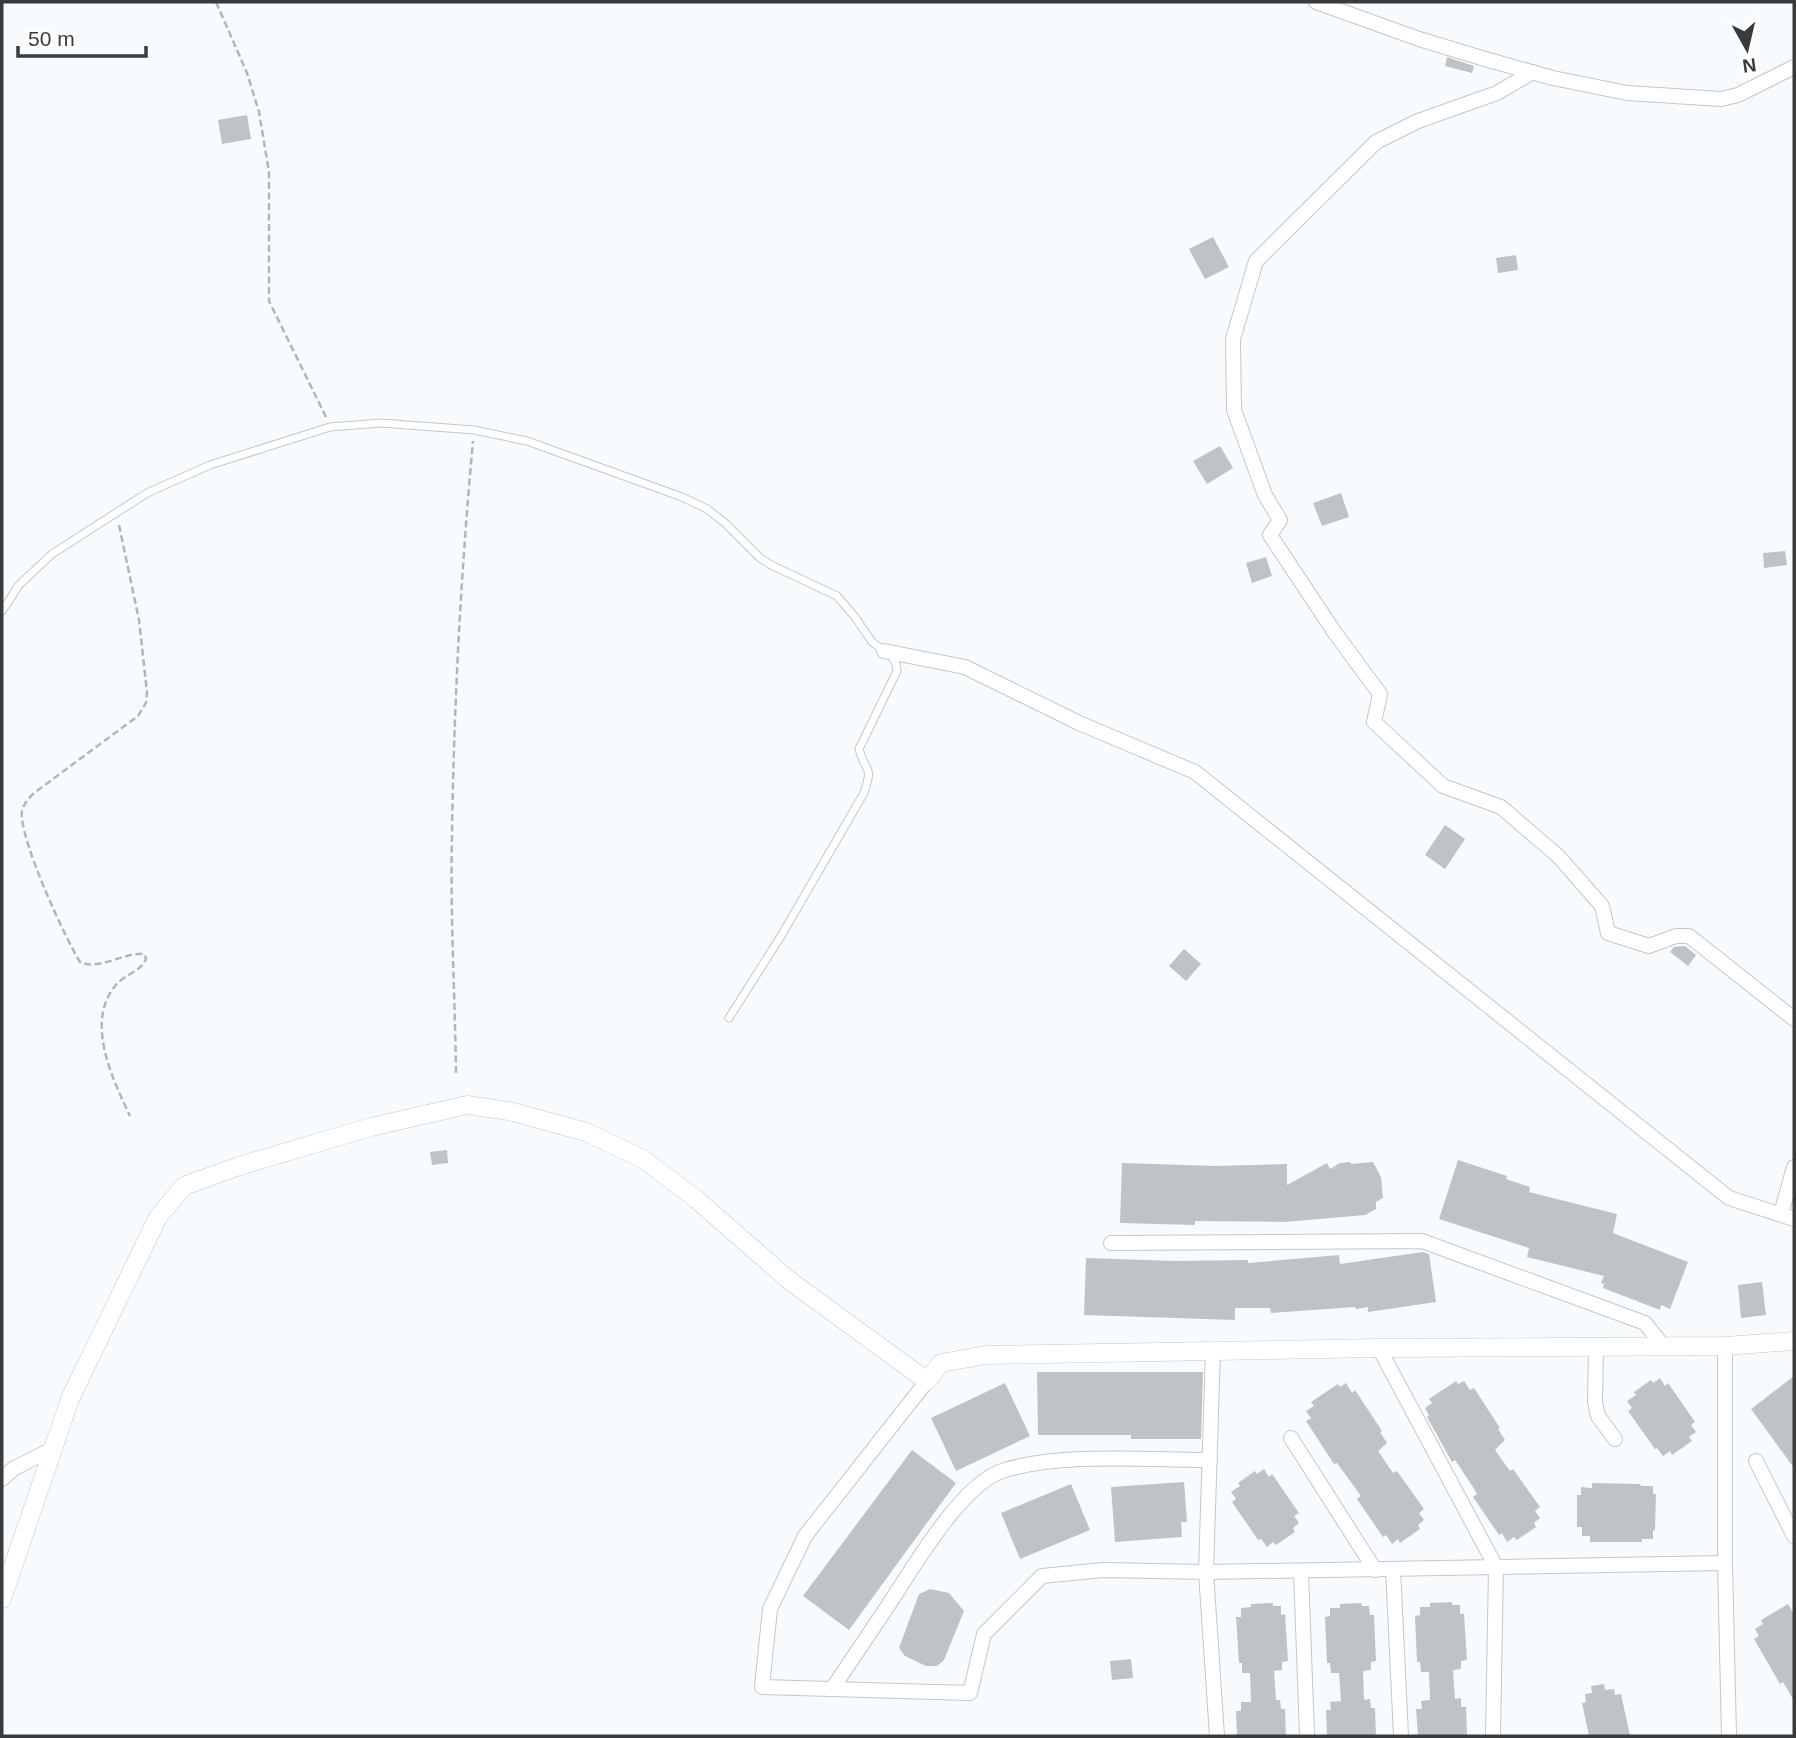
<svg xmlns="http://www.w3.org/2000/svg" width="1796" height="1738" font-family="Arial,sans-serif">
	<rect width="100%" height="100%" fill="#f8fbfe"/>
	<g fill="#bfc2c6">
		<polygon points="1447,57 1474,66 1472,73 1445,66"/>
		<polygon points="247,115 251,139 222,144 218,120"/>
		<polygon points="1213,237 1229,267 1205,279 1189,249"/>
		<polygon points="1516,255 1518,270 1498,273 1496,258"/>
		<polygon points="1220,446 1233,468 1207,484 1193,461"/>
		<polygon points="1341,493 1349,517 1322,526 1313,503"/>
		<polygon points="1785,551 1787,565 1764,568 1763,553"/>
		<polygon points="1266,557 1272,576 1252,583 1246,563"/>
		<polygon points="1445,825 1465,839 1445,869 1425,855"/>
		<polygon points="1685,946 1696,955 1688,966 1670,952 1674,947"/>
		<polygon points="1184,949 1201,964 1186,981 1169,966"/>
		<polygon points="447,1150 448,1163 432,1165 430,1152"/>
		<polygon points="1458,1160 1507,1176 1506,1179 1530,1187 1529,1192 1617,1214 1613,1233 1688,1262 1670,1309 1661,1305 1660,1310 1603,1288 1604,1284 1601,1283 1604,1276 1527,1257 1529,1248 1439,1219"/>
		<polygon points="1350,1162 1351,1164 1373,1162 1381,1177 1383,1198 1376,1202 1376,1209 1365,1215 1284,1222 1195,1221 1195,1225 1120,1223 1122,1163 1215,1166 1287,1164 1287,1185 1327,1163 1330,1169 1340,1163"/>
		<polygon points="1423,1252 1429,1254 1436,1302 1368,1312 1368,1307 1356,1309 1355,1307 1271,1313 1270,1308 1235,1308 1235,1320 1084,1315 1086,1258 1175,1261 1248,1260 1248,1263 1339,1255 1340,1264"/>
		<polygon points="1762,1282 1766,1315 1741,1318 1738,1285"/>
		<polygon points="1037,1372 1203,1372 1201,1439 1131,1439 1131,1435 1038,1435"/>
		<polygon points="1794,1376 1794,1468 1751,1409"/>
		<polygon points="1660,1378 1665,1386 1668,1383 1695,1422 1691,1425 1696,1432 1689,1437 1692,1441 1672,1455 1670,1451 1663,1456 1657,1448 1655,1449 1628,1411 1632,1408 1627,1401 1636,1395 1634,1392 1651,1380 1653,1383"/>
		<polygon points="1456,1381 1458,1384 1464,1381 1470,1390 1474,1388 1500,1428 1498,1429 1505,1440 1495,1450 1510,1471 1513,1469 1540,1507 1535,1511 1540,1518 1534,1523 1536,1527 1517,1540 1514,1537 1507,1542 1502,1533 1499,1535 1473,1497 1477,1494 1473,1487 1455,1460 1452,1462 1427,1417 1429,1415 1425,1408 1432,1403 1429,1399"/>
		<polygon points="1005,1383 1030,1436 956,1471 931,1418"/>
		<polygon points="1346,1383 1352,1393 1355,1390 1382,1431 1380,1432 1387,1443 1378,1451 1393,1473 1397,1471 1424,1509 1419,1513 1424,1520 1418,1525 1420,1529 1400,1543 1398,1539 1392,1544 1386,1535 1383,1537 1357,1499 1361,1496 1337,1463 1334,1464 1306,1421 1311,1418 1306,1411 1314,1406 1311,1402 1338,1384 1340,1387"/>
		<polygon points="912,1450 956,1483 849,1630 803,1596"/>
		<polygon points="1264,1469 1269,1477 1272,1474 1299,1513 1294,1516 1299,1523 1293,1528 1295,1532 1276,1545 1273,1542 1267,1547 1261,1539 1258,1540 1232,1502 1236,1499 1231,1492 1240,1486 1238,1483 1255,1471 1257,1474"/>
		<polygon points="1184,1482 1187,1522 1181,1522 1182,1537 1115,1542 1111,1487"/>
		<polygon points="1592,1483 1640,1484 1641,1486 1653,1486 1653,1494 1656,1494 1655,1531 1653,1530 1653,1539 1642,1539 1642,1542 1590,1542 1590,1536 1582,1536 1582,1527 1577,1527 1577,1495 1581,1495 1581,1487 1592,1488"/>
		<polygon points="1071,1484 1090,1530 1020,1559 1001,1513"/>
		<polygon points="930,1589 949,1593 964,1611 944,1660 937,1666 926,1666 905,1656 899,1648 919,1594"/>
		<polygon points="1452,1602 1452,1605 1460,1605 1460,1614 1464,1614 1467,1660 1461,1661 1461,1669 1453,1670 1455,1699 1461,1698 1461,1707 1466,1707 1467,1736 1418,1736 1416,1709 1422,1709 1421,1701 1430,1700 1429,1672 1421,1672 1420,1662 1417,1662 1415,1616 1420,1615 1420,1607 1430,1607 1430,1603"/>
		<polygon points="1273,1603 1273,1606 1281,1606 1281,1615 1285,1614 1288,1661 1282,1662 1282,1670 1274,1671 1276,1700 1280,1700 1281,1709 1285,1709 1286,1736 1237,1736 1236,1711 1241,1711 1241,1702 1251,1702 1250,1673 1242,1673 1242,1663 1239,1663 1236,1617 1241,1617 1241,1608 1251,1607 1251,1604"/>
		<polygon points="1361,1603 1362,1606 1369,1606 1370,1615 1374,1615 1376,1661 1371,1662 1371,1670 1363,1671 1364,1700 1370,1699 1371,1708 1375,1708 1376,1736 1327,1736 1326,1710 1331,1710 1330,1702 1341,1701 1339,1673 1331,1673 1330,1663 1327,1663 1325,1617 1330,1616 1330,1608 1340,1608 1340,1604"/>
		<polygon points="1788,1604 1794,1614 1794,1701 1783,1682 1780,1684 1754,1639 1759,1636 1755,1629 1763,1624 1761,1620"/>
		<polygon points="1131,1659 1133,1678 1112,1680 1110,1661"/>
		<polygon points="1604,1684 1605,1690 1614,1689 1615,1695 1621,1694 1630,1736 1589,1736 1582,1703 1586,1702 1585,1694 1592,1693 1591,1686"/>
	</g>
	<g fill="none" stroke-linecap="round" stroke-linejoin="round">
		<defs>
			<path id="service" d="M2,611L19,585L52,554L147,493L210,465L330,427L381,423L474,430L527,441L682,497L707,509L725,523L760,558L771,565L837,596L855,617L872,642L892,657L896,664L897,671L859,749C865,773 874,764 864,793L781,936L729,1018"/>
			<g id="minor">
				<polyline points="1316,2 1419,39 1485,59 1553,78 1627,93 1721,99 1738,95 1794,67"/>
				<polyline points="1533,72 1497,93 1418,121 1376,142 1256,261 1233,339 1234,410 1265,495 1280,520 1270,535 1335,633 1380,694 1374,722 1443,786 1501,807 1558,856 1602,906 1608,933 1649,946 1676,936 1689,936 1794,1019"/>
				<polyline points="884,651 965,667 1079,723 1195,772 1729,1198 1794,1219"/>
				<polyline points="1781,1214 1794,1167"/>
				<polyline points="1111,1243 1422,1241 1645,1323 1663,1346"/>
				<polyline points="1596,1346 1595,1402 1598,1416 1615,1439"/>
				<polyline points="1379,1348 1496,1567 1493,1736"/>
				<polyline points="1213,1350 1206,1572 1217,1736"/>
				<polyline points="927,1381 805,1536 770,1609 762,1687 970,1693 984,1634 1042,1576 1103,1570 1206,1572 1725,1563 1729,1736"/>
				<polyline points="1291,1438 1375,1570"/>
				<polyline points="1756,1461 1794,1536"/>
				<polyline points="2,1479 13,1469 54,1448"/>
				<polyline points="1725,1563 1725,1346"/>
				<polyline points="1393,1569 1401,1736"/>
				<polyline points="1301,1571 1307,1736"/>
				<path d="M832,1689C853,1658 874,1627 895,1595C917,1561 963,1484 1002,1471C1059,1452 1149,1460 1210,1460"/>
			</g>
			<polyline id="tertiary" points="2,1599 70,1399 158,1217 184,1186 239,1166 371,1127 467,1105 509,1111 586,1132 643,1159 696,1199 790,1281 927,1381 941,1363 986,1355 1379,1348 1725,1346 1794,1341"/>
		</defs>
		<use href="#service" stroke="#c4c7cb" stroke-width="9"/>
		<use href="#minor" stroke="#c4c7cb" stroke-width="16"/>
		<use href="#tertiary" stroke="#c4c7cb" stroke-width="19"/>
		<g stroke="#b3b5b8" stroke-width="2.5" stroke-dasharray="7 3.5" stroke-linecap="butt">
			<polyline points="216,2 247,73 259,112 269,172 269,301 326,417"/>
			<path d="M119,525L139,620L147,692L146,703L138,716L34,793C29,798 24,803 22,811C18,836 65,938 80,962C100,971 123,952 144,954L146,958C143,971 123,975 115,986C85,1023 113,1080 130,1116"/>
			<path d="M456,1073C455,994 450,914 452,834C454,702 461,572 473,441"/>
		</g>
		<use href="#service" stroke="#fff" stroke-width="7"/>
		<use href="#minor" stroke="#fff" stroke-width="14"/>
		<use href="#tertiary" stroke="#fff" stroke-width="18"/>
	</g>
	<rect width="1796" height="1738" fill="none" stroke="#3a3b3d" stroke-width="7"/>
	<g transform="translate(1747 49) rotate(172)" stroke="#ffffff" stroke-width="5" paint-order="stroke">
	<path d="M0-5L12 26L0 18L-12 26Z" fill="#3a3b3d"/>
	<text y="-10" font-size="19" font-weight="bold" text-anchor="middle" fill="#3a3b3d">N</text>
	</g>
	<path d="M18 46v10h128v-10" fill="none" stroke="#3a3b3d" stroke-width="3.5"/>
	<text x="28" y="46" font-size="21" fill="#3a3b3d" stroke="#ffffff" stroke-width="5" paint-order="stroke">50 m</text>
</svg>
